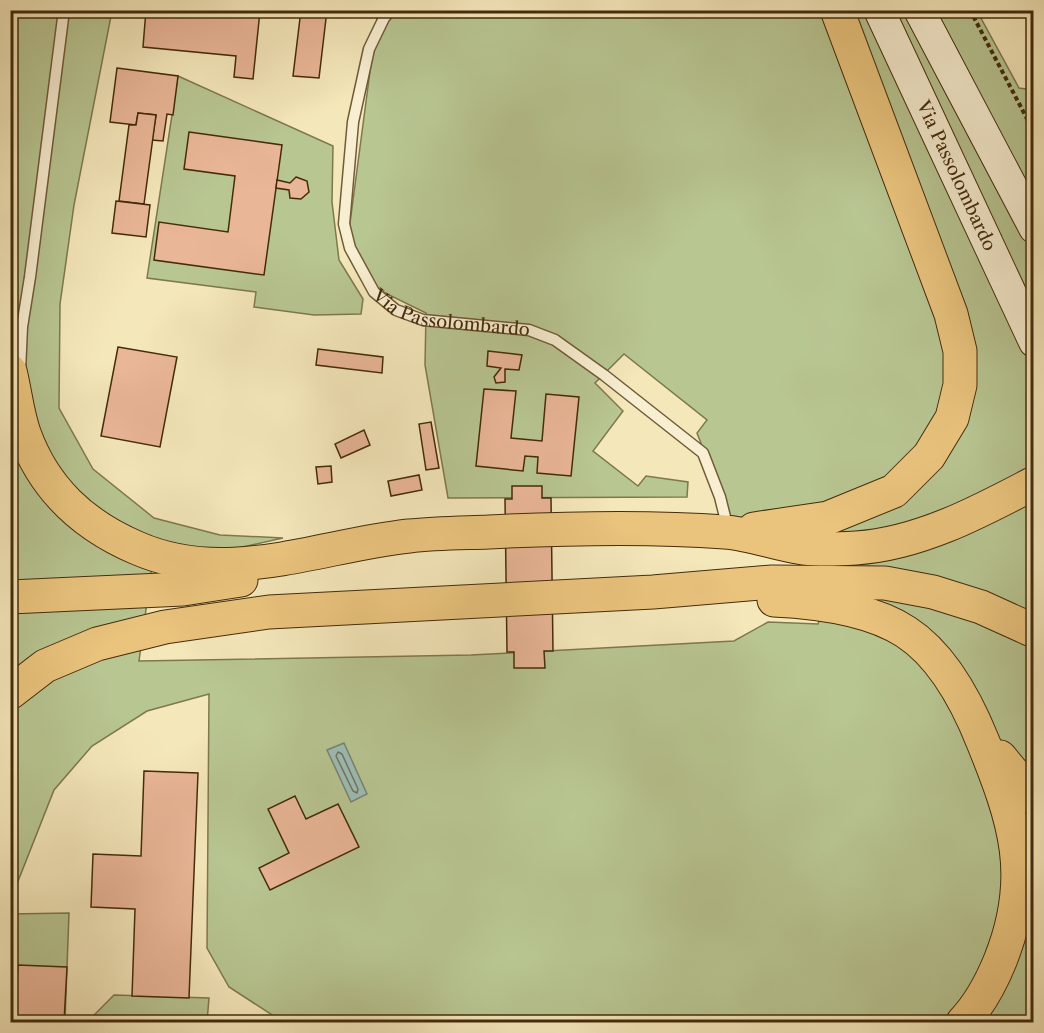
<svg xmlns="http://www.w3.org/2000/svg" width="1044" height="1033" font-family="'Libre Caslon Text',serif">
	<rect width="100%" height="100%" fill="#f4e7ba"/>
	<filter id="stains"><feTurbulence type="fractalNoise" baseFrequency=".00333" numOctaves="4"/><feColorMatrix values="0 0 0 0 .2 0 0 0 0 .09 0 0 0 0 .02 0 0 0 .5 -.17"/></filter>
	<radialGradient id="worn" r=".72"><stop offset=".6" stop-color="#630" stop-opacity="0"/><stop offset="1" stop-color="#630" stop-opacity=".3"/></radialGradient>
	<g fill="#b8c692" stroke="#7e784e" stroke-width="1.5">
		<polygon points="11,11 112,11 74,205 60,304 59,408 93,469 154,518 220,535 283,538 207,555 155,543 139,661 471,655 734,641 768,622 818,624 846,534 732,522 697,433 707,420 624,354 595,383 623,411 593,451 638,486 646,476 688,482 687,497 448,498 425,365 426,313 379,290 348,238 378,11 977,11 1019,88 1033,90 1033,1022 283,1022 229,987 207,948 209,694 147,711 92,746 54,790 11,899"/>
		<polygon points="178,76 333,146 332,202 339,260 363,299 361,314 314,315 254,307 256,292 147,278"/>
		<polygon points="69,913 65,1022 11,1022 10,914"/>
		<polygon points="114,995 209,998 207,1022 92,1022 93,1016"/>
	</g>
	<polygon fill="#9ebeb8" stroke="#7a8373" stroke-width="1.5" points="344,743 367,794 351,802 327,750"/>
	<g fill="none" stroke-linecap="round" stroke-linejoin="round">
		<polygon stroke="#717462" stroke-width="1.5" points="338,752 342,754 358,789 357,793 353,791 336,756"/>
	</g>
	<g fill="#e9b697" stroke="#442b0b" stroke-width="1.5">
		<polygon points="146,10 260,11 253,79 234,77 236,56 143,47"/>
		<polygon points="301,10 327,10 319,78 293,76"/>
		<polygon points="117,68 178,76 173,115 167,114 163,141 152,140 156,115 138,113 136,125 110,122"/>
		<polygon points="138,113 156,115 144,204 119,201 129,125 136,125"/>
		<polygon points="189,132 282,145 264,275 154,260 159,222 228,232 235,176 184,169"/>
		<polygon points="296,177 307,181 309,192 301,199 290,198 289,190 276,188 277,180 290,183"/>
		<polygon points="116,201 150,205 146,237 112,233"/>
		<polygon points="118,347 177,357 160,447 101,436"/>
		<polygon points="318,349 383,357 382,373 316,365"/>
		<polygon points="488,351 522,355 519,370 505,369 505,382 496,383 494,377 501,368 487,366"/>
		<polygon points="484,389 516,391 511,438 542,441 546,394 579,397 571,476 537,473 538,457 525,456 523,471 476,466"/>
		<polygon points="431,422 439,468 426,470 419,424"/>
		<polygon points="364,430 370,445 341,458 335,444"/>
		<polygon points="331,466 332,482 318,484 316,467"/>
		<polygon points="419,475 422,490 391,496 388,481"/>
		<polygon points="512,486 542,486 542,498 551,498 553,651 544,651 545,668 514,668 514,652 507,652 505,499 512,499"/>
		<polygon points="144,771 198,773 189,998 132,996 135,909 91,907 93,854 141,856"/>
		<polygon points="295,796 306,819 338,804 359,847 270,890 259,868 289,853 268,809"/>
		<polygon points="18,965 67,967 64,1022 15,1022"/>
	</g>
	<g fill="none" stroke-linecap="round" stroke-linejoin="round">
		<defs>
			<g id="lane">
				<path id="s1" d="M391,10L384,18L369,49L353,122L344,224L350,248L374,292L396,310L423,320L529,330L555,340L604,375L703,453L720,497L728,529"/>
				<polyline points="20,371 22,327 30,277 64,10"/>
			</g>
			<g id="secondary">
				<path id="s2" d="M879,10L1034,342"/>
				<polyline points="919,10 1034,228"/>
			</g>
			<g id="highway">
				<path d="M10,371C15,391 17,413 24,433C44,489 83,525 137,548C226,587 318,546 409,536C435,533 462,533 489,532C568,528 647,526 725,532C752,534 778,545 804,548C821,550 840,549 856,548C919,544 979,512 1034,483"/>
				<polyline points="754,529 828,518 894,491 929,456 952,418 960,385 960,351 951,314 837,10"/>
				<polyline points="10,597 183,589 241,580"/>
				<path d="M774,600C815,602 871,609 906,632C943,656 967,702 983,742C1015,821 1034,877 1000,961C991,983 980,1004 963,1022"/>
				<polyline points="10,693 45,666 97,644 165,627 269,612 653,592 772,582 885,583 933,592 981,607 1034,631"/>
				<polyline points="1000,757 1034,798"/>
			</g>
		</defs>
		<use href="#lane" stroke="#705a37" stroke-width="13"/>
		<use href="#secondary" stroke="#442b0b" stroke-width="32"/>
		<use href="#highway" stroke="#442b0b" stroke-width="35"/>
		<polyline stroke="#442b0b" stroke-width="4" stroke-dasharray="4.5 3" stroke-linecap="butt" points="970,10 1034,132"/>
		<use href="#lane" stroke="#f8efd2" stroke-width="10"/>
		<use href="#secondary" stroke="#f8efd2" stroke-width="30"/>
		<use href="#highway" stroke="#eac47d" stroke-width="33"/>
	</g>
	<g text-anchor="middle" stroke-width="6" stroke-linejoin="round" paint-order="stroke">
		<g font-size="18" fill="#442b0b" stroke="#f8efd2">
			<text dy="6" stroke="none"><textPath href="#s2" startOffset="183">Via Passolombardo</textPath></text>
			<text dy="6" stroke="none"><textPath href="#s1" startOffset="380">Via Passolombardo</textPath></text>
		</g>
	</g>
	<rect width="1044" height="1033" fill="none" stroke="#f4e7ba" stroke-width="36"/>
	<rect x="12" y="12" width="1020" height="1009" fill="none" stroke="#442b0b" stroke-width="3"/>
	<rect x="18" y="18" width="1008" height="997" fill="none" stroke="#442b0b" stroke-width="1.5"/>
	<rect width="100%" height="100%" filter="url(#stains)"/>
	<rect width="100%" height="100%" fill="url(#worn)"/>
</svg>
